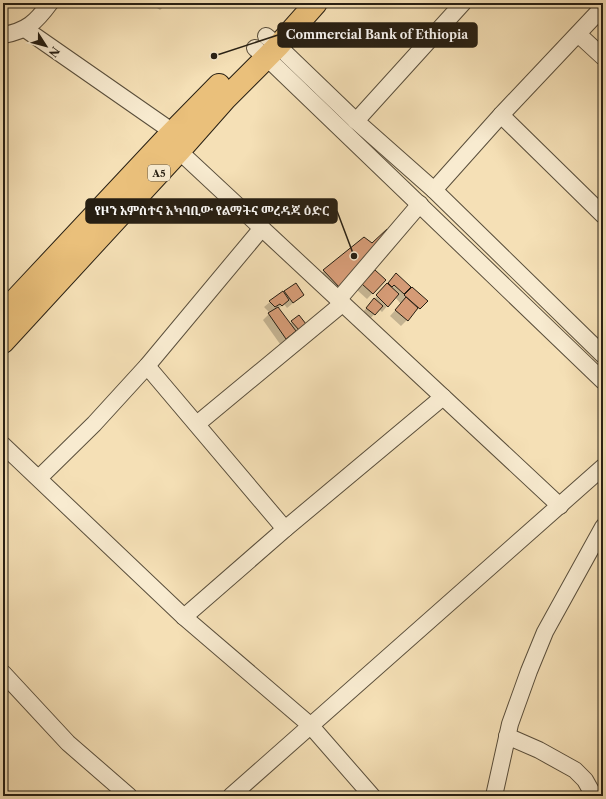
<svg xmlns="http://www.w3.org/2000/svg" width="606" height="799" font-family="'Libre Caslon Text','Noto Serif Ethiopic',serif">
	<rect width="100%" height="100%" fill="#f5e0b6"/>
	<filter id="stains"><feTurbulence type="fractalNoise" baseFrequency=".005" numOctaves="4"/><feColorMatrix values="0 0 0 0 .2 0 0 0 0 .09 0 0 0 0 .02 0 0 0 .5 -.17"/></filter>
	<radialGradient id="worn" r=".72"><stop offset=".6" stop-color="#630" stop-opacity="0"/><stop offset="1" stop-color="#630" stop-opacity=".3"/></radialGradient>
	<g fill="#0003">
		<polygon points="145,3 167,3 160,10 154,6 152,8"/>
		<polygon points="372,244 331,297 315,279 324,271"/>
		<polygon points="396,275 426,301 401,326 390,316 401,304 395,297 382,312 379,309 369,320 361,314"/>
		<polygon points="369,277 385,280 367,299 357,290"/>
		<polygon points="285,292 303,295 287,308 284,304 278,309 290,324 292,322 305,324 293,335 292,334 280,344 263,320 270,313 264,307 270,302"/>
	</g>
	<g fill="#d59b76" stroke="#271f13">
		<polygon points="387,229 389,232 341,289 323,270 364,237 372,243"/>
		<polygon points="375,270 386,280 373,294 362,284"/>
		<polygon points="396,273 411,287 404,294 394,285 392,287 388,283"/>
		<polygon points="296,283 304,295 293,303 284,291"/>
		<polygon points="387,283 399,294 388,307 376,295"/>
		<polygon points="412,287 428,301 420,309 404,295"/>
		<polygon points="283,291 289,300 282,306 280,304 275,307 269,301"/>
		<polygon points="406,297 418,308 408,321 395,310"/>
		<polygon points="374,298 383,306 375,315 366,308"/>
		<polygon points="278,307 296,331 286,339 268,313"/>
		<polygon points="299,315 306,324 299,330 291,321"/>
	</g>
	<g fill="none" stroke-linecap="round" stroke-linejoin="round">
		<defs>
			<g id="street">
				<polyline points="25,29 173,132"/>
				<polyline points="578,34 603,57"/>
				<path d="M3,35C27,31 36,22 50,3"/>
				<polyline points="266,36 278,46 356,121 434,190 603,355"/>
				<polyline points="255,48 266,57 603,381"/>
				<polyline points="501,115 603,215"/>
				<polyline points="356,121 463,3"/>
				<polyline points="179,151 560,506"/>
				<polyline points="434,190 501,115 603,7"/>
				<polyline points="338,300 420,204"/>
				<polyline points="147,366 285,529"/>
				<polyline points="197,424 342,304"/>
				<polyline points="3,445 184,617 310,725 372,796"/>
				<polyline points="39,478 94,424 147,366 262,228"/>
				<polyline points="184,617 285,529 443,397"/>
				<polyline points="3,673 68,743 129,796"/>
				<polyline points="507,736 539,750 575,770 585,780 594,796"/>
				<polyline points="231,796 603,467"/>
				<polyline points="494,796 510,724 529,671 545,632 603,527"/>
			</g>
			<g id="highway">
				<polyline points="3,313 165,140 219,85"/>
				<polyline points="3,342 179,151 225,99 278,46 316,3"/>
			</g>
		</defs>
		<use href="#street" stroke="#5a4f3c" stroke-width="18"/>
		<use href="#highway" stroke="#271f13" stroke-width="24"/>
		<use href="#street" stroke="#f8ebd0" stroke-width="16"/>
		<use href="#highway" stroke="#eac07b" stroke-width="22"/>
	</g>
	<g text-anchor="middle" stroke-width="4" stroke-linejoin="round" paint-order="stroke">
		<rect fill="#f8ebd0" stroke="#665c4c" stroke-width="1" x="148" y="165" width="22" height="16" rx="3"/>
		<g font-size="10" font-weight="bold" fill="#271f13">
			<text x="159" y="177">A5</text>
		</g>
	</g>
	<path fill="none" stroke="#271f13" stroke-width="1.5" d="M214 56L278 35M354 256L337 211"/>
	<g fill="#271f13" stroke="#f8ebd0" stroke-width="1.5">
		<circle cx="214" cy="56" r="4"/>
		<circle cx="354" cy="256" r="4"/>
	</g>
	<g fill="#271f13" stroke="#271f13" stroke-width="1.5">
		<rect x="278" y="23" width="199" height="24" rx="4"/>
		<rect x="86" y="199" width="251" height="24" rx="4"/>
	</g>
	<g font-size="12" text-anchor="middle" font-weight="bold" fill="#fff">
		<text x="377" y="39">Commercial Bank of Ethiopia</text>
		<text x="212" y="215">የዞን አምስተና አካባቢው የልማትና መረዳጃ ዕድር</text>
	</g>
	<rect width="606" height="799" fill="none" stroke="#f5e0b6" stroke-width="16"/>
	<rect x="4" y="4" width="598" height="791" fill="none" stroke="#271f13" stroke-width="2"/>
	<rect x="8" y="8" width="590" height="783" fill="none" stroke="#271f13"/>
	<g transform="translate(46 46) rotate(126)" stroke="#f8ebd0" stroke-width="3" paint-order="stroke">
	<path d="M0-3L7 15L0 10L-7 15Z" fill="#271f13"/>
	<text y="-6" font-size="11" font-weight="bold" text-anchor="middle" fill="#271f13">N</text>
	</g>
	<rect width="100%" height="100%" filter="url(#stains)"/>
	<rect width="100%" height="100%" fill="url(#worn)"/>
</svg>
